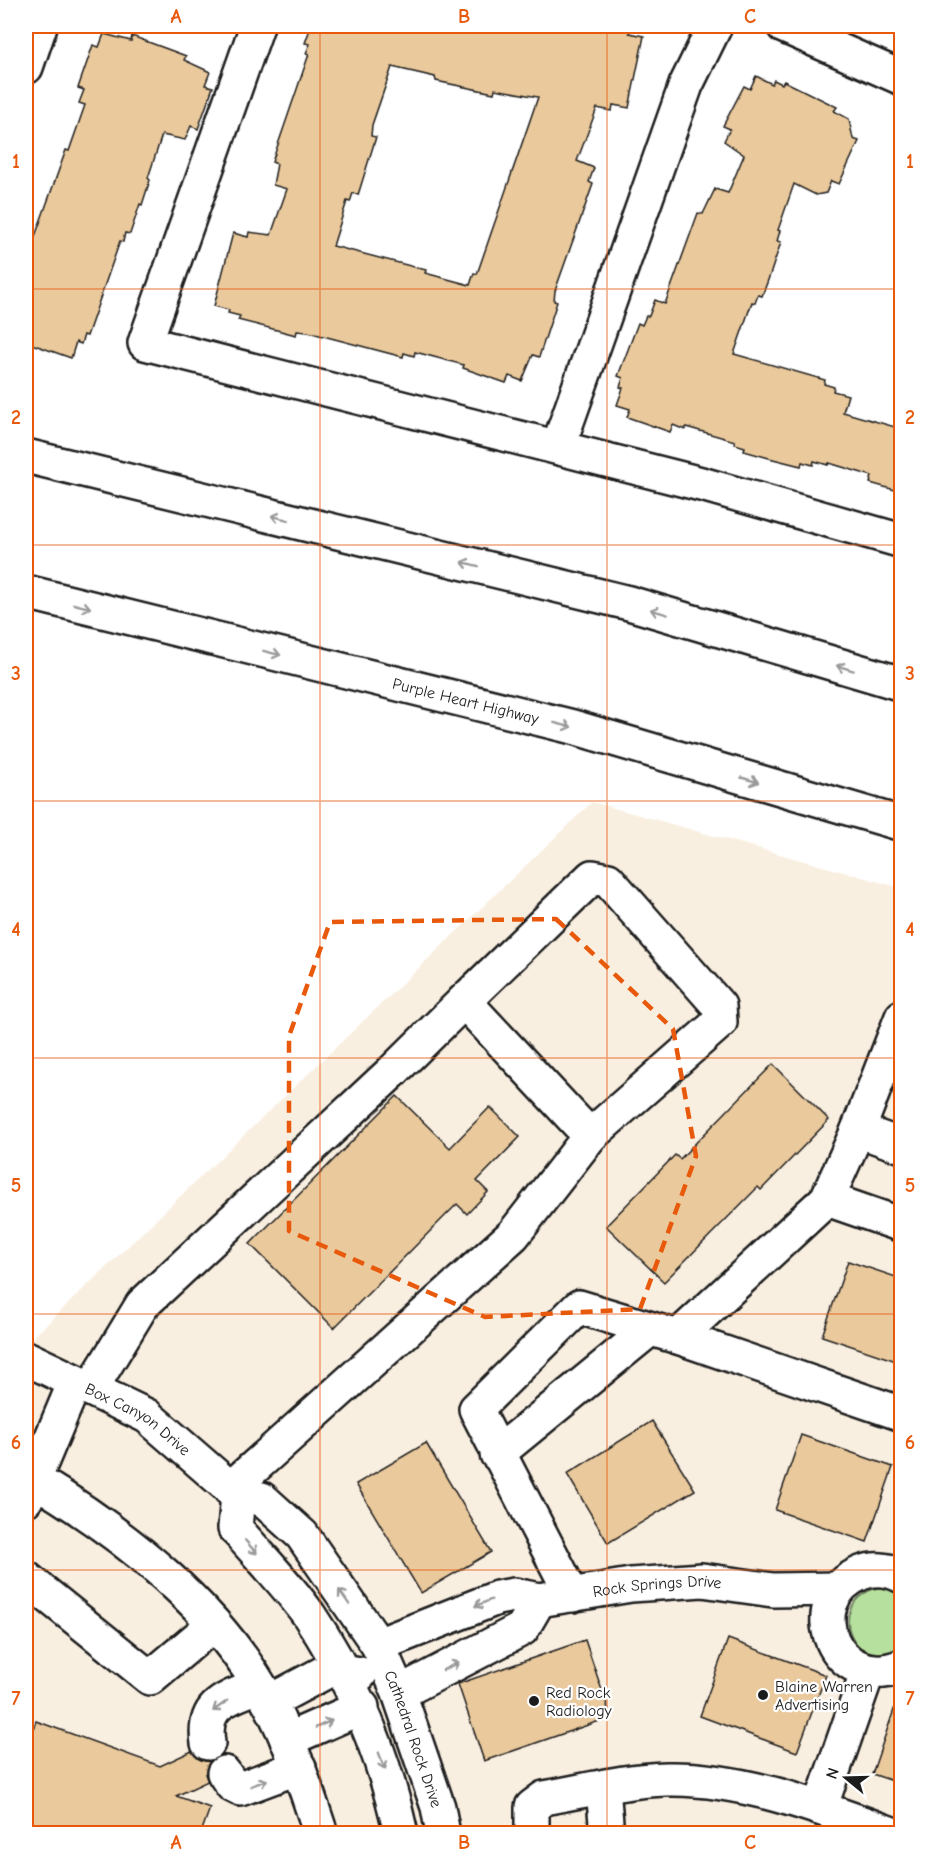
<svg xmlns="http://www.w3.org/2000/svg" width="927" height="1859" font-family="'Comic Neue',sans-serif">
	<rect width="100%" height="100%" fill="#fff"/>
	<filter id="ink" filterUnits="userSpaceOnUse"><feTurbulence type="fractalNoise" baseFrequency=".0167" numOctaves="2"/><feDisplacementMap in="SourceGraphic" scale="12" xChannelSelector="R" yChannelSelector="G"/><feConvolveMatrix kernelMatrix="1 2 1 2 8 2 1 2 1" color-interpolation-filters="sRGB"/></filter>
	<g filter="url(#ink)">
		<polygon fill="#f9efe1" points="592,802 901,888 901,1833 26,1834 26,1344"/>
		<path fill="#b6e09d" stroke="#697e5c" stroke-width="1.5" d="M877,1588H888L901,1595V1648C855,1677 822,1604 877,1588Z"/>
		<g fill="#eac99c" stroke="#1c1c1c" stroke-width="1.5" fill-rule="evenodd">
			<path d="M311,26H612L630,29L629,33L644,36L629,108L613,105L612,111L597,108L577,161L594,168L589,182L593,184L555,291L554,301L557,302L539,357L533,355L522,381L509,376L506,383L463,368L464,365L415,352L414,356L404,353L403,357L308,332L297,331L296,335L238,320L240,316L228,313L229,310L214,306L233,233L248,237L249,232L271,235L287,189L273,185L277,164L272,162L309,54L306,53L310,44L305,43ZM392,67L435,77L436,81L494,93L495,89L538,97L477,274L474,273L470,285L425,273L426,270L333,246L347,201L350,202L353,193L358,195L376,137L371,136L372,125Z"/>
			<polygon points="104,34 131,41 132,36 186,56 184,60 210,72 205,85 213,87 198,129 191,126 185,140 162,135 148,178 150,180 142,205 140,204 130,234 125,233 123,242 120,241 87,336 84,335 81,344 76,342 71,358 26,342 26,239 33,242 66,150 69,151 85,105 79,103 84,90 78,88 93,45 99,47"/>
			<polygon points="756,76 772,84 774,80 782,84 784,81 837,107 834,111 849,119 853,139 859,141 839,184 831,181 826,193 816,195 794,184 778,230 780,231 777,241 781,242 771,272 762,296 758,295 755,303 752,302 734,354 825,380 824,384 834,387 833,391 848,395 843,412 902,429 902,492 870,483 872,476 829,463 828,465 814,461 813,465 802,462 801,466 769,458 744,451 745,447 735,444 735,441 686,427 685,430 673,425 670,432 627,417 630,409 617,405 623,388 620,387 623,378 618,376 638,323 642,325 646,316 649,316 655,300 665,304 698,213 703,214 715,189 728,193 744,155 724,141 730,129 723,126 744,86 750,89"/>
			<polygon points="773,1064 829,1120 761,1190 758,1187 664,1282 606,1226 675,1155 680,1159"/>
			<polygon points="397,1096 450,1148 490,1107 520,1137 477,1181 488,1192 467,1214 457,1204 334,1328 250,1244"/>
			<polygon points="848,1261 902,1279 902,1363 822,1336"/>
			<polygon points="652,1421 695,1490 608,1543 567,1474"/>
			<polygon points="801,1435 893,1467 867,1542 775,1510"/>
			<polygon points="426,1443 491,1552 421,1593 356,1484"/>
			<polygon points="728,1639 826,1675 797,1752 700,1716"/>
			<polygon points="585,1640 611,1717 484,1761 458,1684"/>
			<polygon points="898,1698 902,1699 902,1784 872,1774"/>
			<polygon points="36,1721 160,1766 192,1751 199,1759 210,1762 205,1774 208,1781 176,1796 210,1808 201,1833 26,1833 26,1749"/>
		</g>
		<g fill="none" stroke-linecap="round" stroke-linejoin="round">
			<defs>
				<g id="minor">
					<polyline points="257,26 145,343 705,485 902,541"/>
					<polyline points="784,26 902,78"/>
					<polyline points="26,67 40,26"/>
					<polyline points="558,447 686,85 715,26"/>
					<polyline points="464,1001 592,877 608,880 719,1006 720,1022 590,1136"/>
					<polyline points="858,1130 902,1146"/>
					<polyline points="827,1199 902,1225"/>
					<polyline points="678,1337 827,1199 858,1130 902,1017"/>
					<path id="s1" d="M26,1358L147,1416L238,1495L262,1499L302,1535L378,1645L399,1693L438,1807L443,1834"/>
					<polyline points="91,1389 142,1305 393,1071 464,1001 590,1136 513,1235 230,1489"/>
					<polyline points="497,1454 650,1329"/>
					<path d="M33,1479C125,1535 217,1606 269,1702C292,1744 306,1789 321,1834"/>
					<path d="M238,1495L235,1528C259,1556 287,1584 309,1615C354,1682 384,1755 401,1834"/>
					<polyline points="26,1499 75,1382"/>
					<path d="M902,1576C889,1569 874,1568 861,1573C796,1601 836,1694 902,1666"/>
					<polyline points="26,1578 150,1678 214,1624"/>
					<polyline points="572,1595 476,1409 579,1307 678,1337 902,1414"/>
					<path id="s2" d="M378,1645L497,1598L514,1595L539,1600L631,1585L702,1580L773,1590L838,1589"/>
					<polyline points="399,1693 522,1629 539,1600"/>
					<polyline points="269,1702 331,1669 360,1674"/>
					<polyline points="287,1740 362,1707"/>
					<path d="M208,1743C202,1703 227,1699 258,1686"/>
					<polyline points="224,1773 232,1785 240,1789 299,1767"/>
					<polyline points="603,1788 607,1834"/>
					<polyline points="820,1808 868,1671"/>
					<path d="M532,1834V1807L544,1798C584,1791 626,1780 666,1779C741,1777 822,1808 892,1834"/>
				</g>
				<g id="highway">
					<polyline points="26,456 629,603 902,684"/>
					<path id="s3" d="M26,592L573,727L902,824"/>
				</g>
			</defs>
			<use href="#minor" stroke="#1c1c1c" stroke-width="38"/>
			<use href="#highway" stroke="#1c1c1c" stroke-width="38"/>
			<use href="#minor" stroke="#fff" stroke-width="33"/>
			<use href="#highway" stroke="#fff" stroke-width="33"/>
		</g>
		<defs><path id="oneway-shaft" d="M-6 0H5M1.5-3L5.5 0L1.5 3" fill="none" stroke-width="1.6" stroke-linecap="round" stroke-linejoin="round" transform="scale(1.5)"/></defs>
		<g stroke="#999">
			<use href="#oneway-shaft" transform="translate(280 518) rotate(-166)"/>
			<use href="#oneway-shaft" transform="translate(470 564) rotate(-166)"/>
			<use href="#oneway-shaft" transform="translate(82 606) rotate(14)"/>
			<use href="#oneway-shaft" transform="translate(659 612) rotate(-163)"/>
			<use href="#oneway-shaft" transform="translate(272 653) rotate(14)"/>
			<use href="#oneway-shaft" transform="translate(845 668) rotate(-163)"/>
			<use href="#oneway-shaft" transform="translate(563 725) rotate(14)"/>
			<use href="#oneway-shaft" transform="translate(750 780) rotate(16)"/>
			<use href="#oneway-shaft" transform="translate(251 1547) rotate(49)"/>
			<use href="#oneway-shaft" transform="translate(344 1597) rotate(-125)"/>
			<use href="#oneway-shaft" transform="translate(483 1603) rotate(158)"/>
			<use href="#oneway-shaft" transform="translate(451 1666) rotate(-27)"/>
			<use href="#oneway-shaft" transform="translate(220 1706) rotate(144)"/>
			<use href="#oneway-shaft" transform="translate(324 1724) rotate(-24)"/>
			<use href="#oneway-shaft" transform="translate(382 1761) rotate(69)"/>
			<use href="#oneway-shaft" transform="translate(259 1783) rotate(-21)"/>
		</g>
	</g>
	<path fill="none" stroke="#e8590c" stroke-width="4.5" stroke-dasharray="12 8" stroke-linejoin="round" d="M556,919L673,1029L696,1156L640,1309L485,1317L289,1231V1036L330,922Z"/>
	<path fill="none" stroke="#e8590c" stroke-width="1.5" stroke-opacity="0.55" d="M320,26V1834M607,26V1834M26,289H902M26,545H902M26,801H902M26,1058H902M26,1314H902M26,1570H902"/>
	<g fill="#1c1c1c" stroke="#fff" stroke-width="2">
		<circle cx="763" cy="1695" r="6"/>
		<circle cx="534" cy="1701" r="6"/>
	</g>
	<g text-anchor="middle" stroke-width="4.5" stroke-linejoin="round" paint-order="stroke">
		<g font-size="16" fill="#1c1c1c" stroke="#fff">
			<text dy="6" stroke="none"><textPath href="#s3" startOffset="453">Purple Heart Highway</textPath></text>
			<text dy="6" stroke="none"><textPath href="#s1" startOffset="128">Box Canyon Drive</textPath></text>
			<text dy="6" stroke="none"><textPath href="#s2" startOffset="290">Rock Springs Drive</textPath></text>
			<text dy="6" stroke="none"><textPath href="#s1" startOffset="567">Cathedral Rock Drive</textPath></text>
		</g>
		<g font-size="16" fill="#1c1c1c" stroke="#fff" text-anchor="start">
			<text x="775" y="1692">Blaine Warren<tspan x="775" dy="18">Advertising</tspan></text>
			<text x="546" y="1698">Red Rock<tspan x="546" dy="18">Radiology</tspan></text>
		</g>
	</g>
	<rect width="927" height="1859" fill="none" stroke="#fff" stroke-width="66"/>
	<g transform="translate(846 1778) rotate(289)" stroke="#ffffff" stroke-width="4.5" paint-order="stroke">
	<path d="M0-4.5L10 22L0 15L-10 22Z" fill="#1c1c1c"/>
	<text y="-9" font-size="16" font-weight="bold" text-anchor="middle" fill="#1c1c1c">N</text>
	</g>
	<rect x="33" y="33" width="861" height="1793" fill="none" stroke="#e8590c" stroke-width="2"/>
	<g font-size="20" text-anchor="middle" font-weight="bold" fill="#e8590c">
		<text x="176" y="23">A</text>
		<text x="464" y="23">B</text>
		<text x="750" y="23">C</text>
		<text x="16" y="168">1</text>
		<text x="910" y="168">1</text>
		<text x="16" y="424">2</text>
		<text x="910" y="424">2</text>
		<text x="16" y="680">3</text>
		<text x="910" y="680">3</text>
		<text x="16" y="936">4</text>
		<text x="910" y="936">4</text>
		<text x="16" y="1192">5</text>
		<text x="910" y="1192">5</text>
		<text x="16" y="1449">6</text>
		<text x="910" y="1449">6</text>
		<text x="16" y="1705">7</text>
		<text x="910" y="1705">7</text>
		<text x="176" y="1849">A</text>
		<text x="464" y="1849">B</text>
		<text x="750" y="1849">C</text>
	</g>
</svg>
